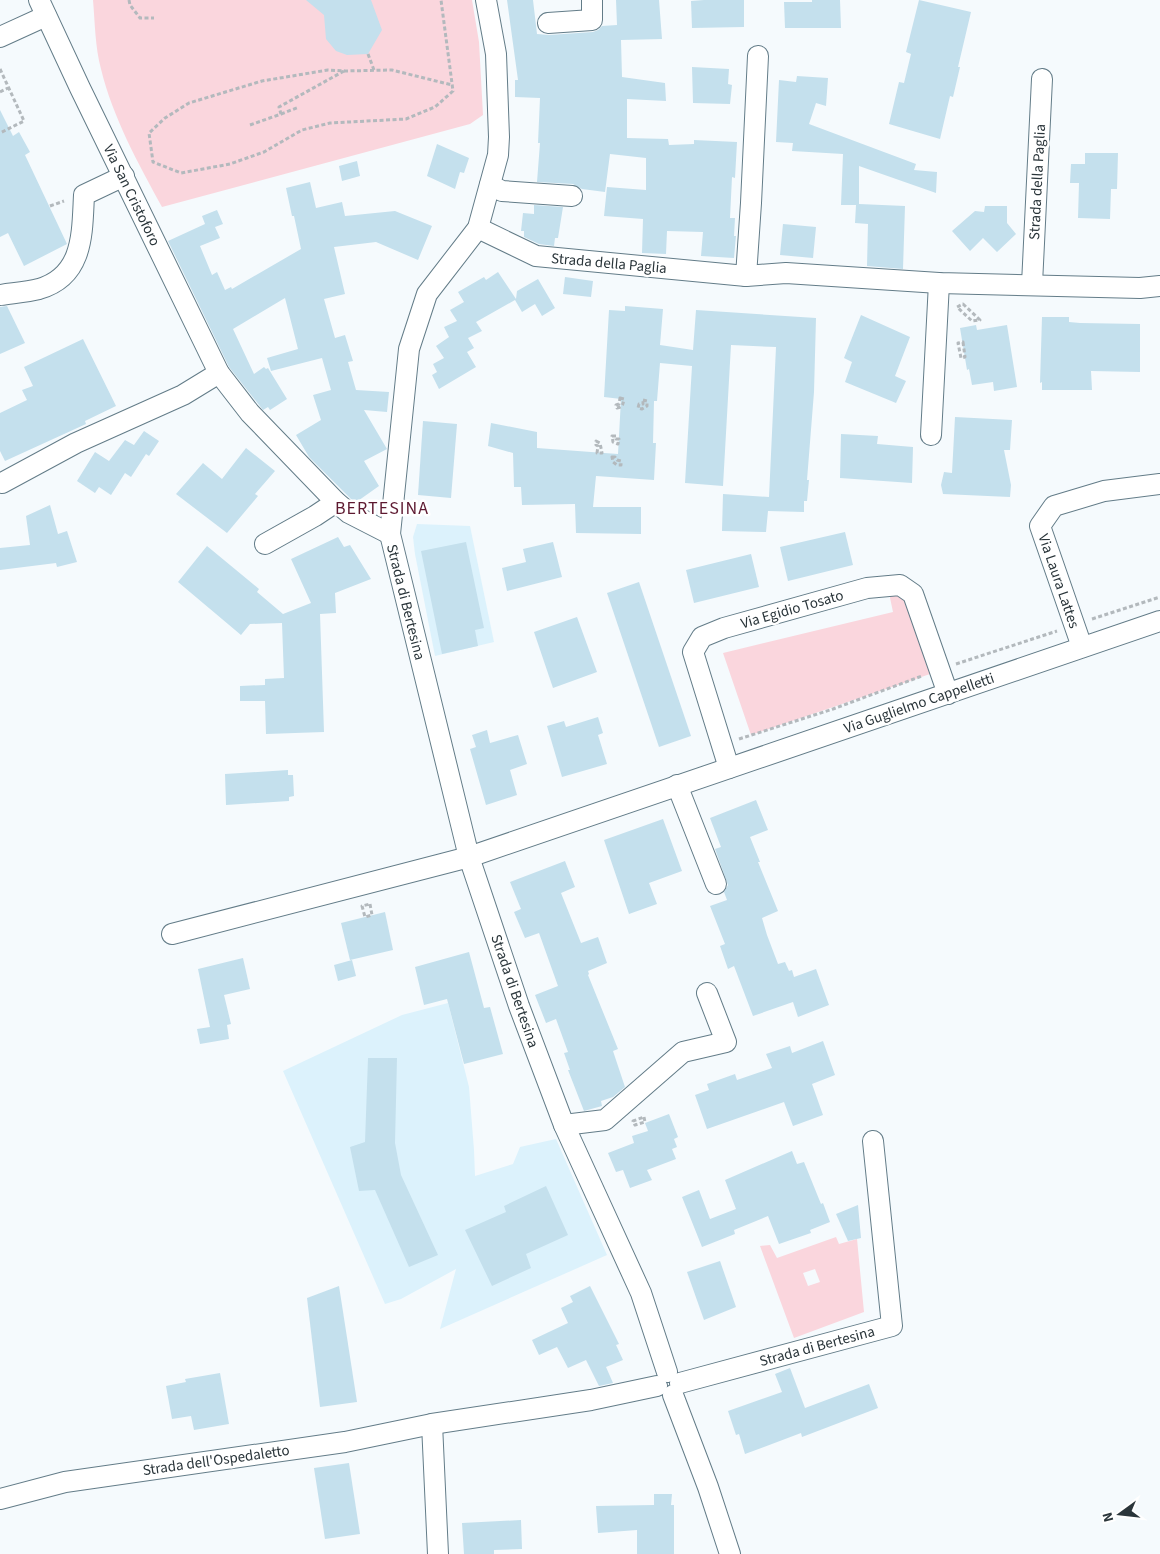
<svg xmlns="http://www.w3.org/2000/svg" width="1160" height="1554" font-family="'Source Sans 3',sans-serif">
	<rect width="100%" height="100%" fill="#f5fafd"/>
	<g fill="#dcf2fc">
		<polygon points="417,524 470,526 494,642 435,656 415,554 413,537"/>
		<polygon points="448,1003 469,1087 474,1150 475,1176 513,1164 520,1147 556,1139 607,1255 440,1329 456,1269 401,1299 385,1304 283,1071 402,1015"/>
	</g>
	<g fill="#fad6dd" fill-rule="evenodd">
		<path d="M93,0H472L479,42L483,115L470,124L162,207C138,163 113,118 101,69C95,47 95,23 93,0Z"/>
		<polygon points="889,593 907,597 933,673 751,735 723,653 893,612"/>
		<path d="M836,1237L839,1244L857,1239L864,1312L794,1338L760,1246L770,1245L777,1258ZM815,1269L820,1282L808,1286L803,1273Z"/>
	</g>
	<g fill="#c4e0ed">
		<polygon points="306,0 371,0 382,30 368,54 347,55 336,51 326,39 324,15"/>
		<polygon points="507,0 533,0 537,34 549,35 593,32 598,30 602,26 617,25 616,0 659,0 662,39 621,40 622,77 665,83 666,101 627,99 627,138 668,139 669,145 694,144 694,140 737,142 735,178 732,177 730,218 735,218 734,236 736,236 734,258 701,256 703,232 667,231 666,254 642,253 643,219 604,216 607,187 646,190 646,158 610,154 605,192 582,189 573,184 537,182 540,143 538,143 540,98 515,97 515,80 518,80"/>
		<polygon points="704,0 744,0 744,27 692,28 691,1"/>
		<polygon points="812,0 840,0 841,28 785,28 784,2 812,2"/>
		<polygon points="919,0 971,12 958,67 960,67 953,97 950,96 940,139 889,124 899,82 904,83 911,54 906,52"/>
		<polygon points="692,67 729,69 728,84 732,85 730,104 693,103"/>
		<polygon points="797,76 828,78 826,106 816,103 809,124 916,164 914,170 937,172 936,193 859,166 859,204 905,206 903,269 867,266 868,224 855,223 856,205 841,205 843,154 792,151 793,143 776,142 779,80 796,82"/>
		<polygon points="0,110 13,136 19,132 30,152 25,155 67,244 24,266 8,233 0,237"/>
		<polygon points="437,144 469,158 464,173 460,172 455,189 427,176"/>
		<polygon points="1085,153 1118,153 1117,189 1111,189 1110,219 1078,218 1079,183 1070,183 1071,164 1085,164"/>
		<polygon points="357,161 360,176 342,181 339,166"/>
		<polygon points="310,182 316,208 342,202 345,216 395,211 432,226 418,260 376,242 334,247 345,294 324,299 335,338 345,335 353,361 348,362 356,390 389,392 387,412 364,410 387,449 364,461 379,486 355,503 309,457 296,435 321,420 313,395 331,390 322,358 271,371 267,358 298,349 285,298 233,329 254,374 264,367 266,369 268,368 287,399 270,410 268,407 263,410 229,367 168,241 205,224 202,216 217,210 223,224 215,227 220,238 200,246 212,275 217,272 225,290 231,287 232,289 301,249 294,216 292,216 286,188"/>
		<polygon points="534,205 563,207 558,238 555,238 554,246 539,244 524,237 524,231 521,231 523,213 534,214"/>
		<polygon points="985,206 1007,206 1007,223 1016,234 997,252 983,238 970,251 952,231 975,211 984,212"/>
		<polygon points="783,224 816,227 813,258 780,255"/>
		<polygon points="498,272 516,299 517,291 538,279 555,308 542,316 535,304 522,312 515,300 476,322 482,331 468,338 474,348 467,352 476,367 439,389 432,375 437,372 433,364 444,358 436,346 449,337 444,327 457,321 450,310 464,302 458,292 484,277 486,280"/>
		<polygon points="565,277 593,281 591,297 563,294"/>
		<polygon points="7,306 25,343 0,354 0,307"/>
		<polygon points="625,306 663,309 660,345 693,350 696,310 816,318 814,392 807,480 809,480 807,501 804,501 804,512 768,511 766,532 722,531 723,494 769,497 776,347 731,345 723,486 685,483 692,366 660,363 657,401 654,401 653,443 656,443 654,480 596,476 593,507 641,507 641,534 576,533 575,504 522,505 521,487 514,487 513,453 488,446 491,423 537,432 537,448 618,454 621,399 604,397 609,310 625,311"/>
		<polygon points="861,315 910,337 895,376 906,381 896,403 845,382 852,362 844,358"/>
		<polygon points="1042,317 1069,317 1069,322 1080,323 1140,324 1140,372 1091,371 1092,390 1042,390 1042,382 1040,383"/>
		<polygon points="976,325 977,330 1007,325 1017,387 994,391 993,382 972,385 969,369 967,370 960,328"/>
		<polygon points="83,339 116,406 85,421 86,424 5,461 0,451 0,413 27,400 22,390 33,386 24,367"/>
		<polygon points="955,417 1012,420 1010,450 1004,450 1011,485 1010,497 943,494 941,485 944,472 952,473"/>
		<polygon points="423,421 457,424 451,498 418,495"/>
		<polygon points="144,431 159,441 149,456 146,454 131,477 125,473 111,495 99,487 95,493 77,481 95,452 109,461 125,440 134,445"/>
		<polygon points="841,434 878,436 877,444 913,447 912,483 840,478"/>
		<polygon points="246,448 275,471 255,494 258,496 227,533 176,494 203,463 222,479"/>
		<polygon points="50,505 58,534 67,531 77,562 57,567 56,563 0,570 0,548 30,545 26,516"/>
		<polygon points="845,532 853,565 788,581 780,547"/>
		<polygon points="338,537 344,547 350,545 371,579 335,593 336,613 320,614 324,732 266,734 265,701 240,701 240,686 265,685 265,679 284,678 282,623 250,624 241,635 178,582 207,546 259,589 257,592 283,614 311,603 291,559"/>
		<polygon points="466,542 484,628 475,630 478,646 442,654 421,551"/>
		<polygon points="553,542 562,577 507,591 502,568 526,562 523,549"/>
		<polygon points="751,554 759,587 694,603 686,570"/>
		<polygon points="639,582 691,736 659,747 607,593"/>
		<polygon points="577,617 597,672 553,688 534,632"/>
		<polygon points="598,717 603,733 598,735 607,764 562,777 547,726 564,721 566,727"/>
		<polygon points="487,730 490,743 518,735 527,764 510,770 517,795 486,805 470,749 476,747 472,735"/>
		<polygon points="288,770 288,775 293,775 294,796 289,797 289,801 226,805 225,774"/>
		<polygon points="756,800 768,830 750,837 760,862 758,862 778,911 762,918 767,935 778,964 785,962 789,971 792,970 794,977 816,969 829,1005 798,1017 793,1002 753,1016 734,966 728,969 720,946 725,944 710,906 727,900 724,892 728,885 715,849 721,847 710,818"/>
		<polygon points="663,819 682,871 649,883 657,904 629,914 604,840"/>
		<polygon points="565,861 575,887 561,893 581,943 598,937 607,963 588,971 589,974 588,975 618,1049 613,1051 625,1087 613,1097 601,1101 602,1106 584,1111 568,1070 570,1070 564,1053 568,1052 556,1019 546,1023 535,995 558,986 539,933 525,938 514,912 521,909 510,882"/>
		<polygon points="385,912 393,950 350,960 341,923"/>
		<polygon points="469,952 484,1008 490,1007 503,1054 464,1064 447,999 424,1005 415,967"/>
		<polygon points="243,958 250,989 224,995 231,1024 227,1025 229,1039 200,1044 197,1029 210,1027 198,969"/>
		<polygon points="352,960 356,976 338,981 334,965"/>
		<polygon points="823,1041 835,1075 812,1084 823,1115 793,1126 784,1102 707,1129 695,1095 709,1090 707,1084 735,1074 737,1080 772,1068 766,1054 790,1046 792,1053"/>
		<polygon points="368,1058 397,1058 395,1143 401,1175 438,1255 409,1267 375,1190 359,1191 350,1147 365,1142"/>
		<polygon points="669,1114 678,1137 674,1139 677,1147 672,1149 676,1159 647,1170 652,1180 630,1188 623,1170 616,1172 608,1153 634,1143 632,1136 648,1131 645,1123"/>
		<polygon points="792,1151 797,1164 804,1162 821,1204 823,1203 830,1222 810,1230 811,1233 779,1244 768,1216 734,1230 735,1234 702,1247 682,1197 699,1190 710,1219 736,1209 725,1180"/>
		<polygon points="546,1186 568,1235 526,1254 531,1268 492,1286 465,1230 506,1212 504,1206"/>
		<polygon points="858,1205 861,1238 848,1241 836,1214"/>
		<polygon points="720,1261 736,1307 704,1320 687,1272"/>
		<polygon points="339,1286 357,1402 320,1407 307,1298"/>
		<polygon points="590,1286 619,1344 616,1345 623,1360 606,1367 613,1383 599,1386 586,1360 568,1368 557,1347 539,1355 532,1340 568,1323 561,1308 573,1302 570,1296"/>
		<polygon points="790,1368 805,1408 869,1384 878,1408 802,1437 801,1433 745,1454 739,1434 736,1435 728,1411 782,1392 775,1374"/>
		<polygon points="220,1373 229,1424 194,1430 191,1416 172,1419 166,1386 186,1382 185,1379"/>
		<polygon points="349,1463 360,1534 325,1539 314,1468"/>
		<polygon points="654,1494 672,1494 671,1505 674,1505 674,1554 637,1554 637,1530 598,1533 596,1506 654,1505"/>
		<polygon points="521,1520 522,1549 494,1550 494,1554 464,1554 462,1523"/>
	</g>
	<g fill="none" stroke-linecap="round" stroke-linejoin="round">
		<defs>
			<g id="minor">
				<polyline points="39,0 80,88 219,373 250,413 336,502 349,513 390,534"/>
				<polyline points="486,0 496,54 499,137 498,155 478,228 427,294 409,349 390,534 469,857 519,1006 564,1125 641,1293 667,1372"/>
				<polyline points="548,23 592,20 592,0"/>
				<polyline points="0,37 46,16"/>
				<polyline points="490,185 502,191 572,196"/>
				<polyline points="478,228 536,256 746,276 786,273 939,283 1140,288 1160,286"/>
				<polyline points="746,276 751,203 758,56"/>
				<polyline points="1032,284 1042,79"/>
				<path d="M0,295C13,293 27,292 39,289C84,276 82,233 84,195L124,176"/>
				<polyline points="931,435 939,283"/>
				<polyline points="2,483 76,443 183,395 219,373"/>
				<polyline points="265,544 315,516 336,502"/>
				<polyline points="1082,647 1040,526 1054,506 1104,491 1160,484"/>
				<polyline points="729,768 693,652 702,637 724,628 867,588 900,585 913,594 948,694"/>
				<polyline points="677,785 716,884"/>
				<polyline points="172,934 469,857 1160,621"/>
				<polyline points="564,1125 605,1120 683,1052 726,1042 707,993"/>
				<polyline points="680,1383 892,1326 873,1141"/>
				<polyline points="673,1395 708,1487 730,1554"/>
				<polyline points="432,1424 438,1554"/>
				<polyline points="0,1499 65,1482 345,1442 432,1424 591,1400 657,1386"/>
			</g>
		</defs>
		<use href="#minor" stroke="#637c88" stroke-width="22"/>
		<g stroke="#b3b9bd" stroke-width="3" stroke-dasharray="4 2.5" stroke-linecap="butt">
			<polyline points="129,0 130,5 140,18 154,18"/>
			<polyline points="368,54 374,70"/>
			<polyline points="0,69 24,121 0,133"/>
			<polyline points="344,71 392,70 452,85"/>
			<polyline points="0,92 8,88"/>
			<polyline points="281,114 299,107"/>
			<polyline points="250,125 281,114 279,107 344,71 328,70 262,81 189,103 165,118 149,133 153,162 181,173 230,164 264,152 302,130 330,123 406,119 435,107 453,91 441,0"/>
			<polyline points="50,206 64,201"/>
			<polygon points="963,304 980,320 972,321 957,307"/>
			<polygon points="963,342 965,357 961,358 958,343"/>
			<path d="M620,398L624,399C623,404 623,407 617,408L616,405L619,404Z"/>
			<polygon points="643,400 647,401 647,406 642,409 638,408 639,404 643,404"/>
			<polygon points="612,436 616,436 616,439 619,439 618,444 613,442"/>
			<polygon points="596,441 600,443 602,453 597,453 598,446 596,445"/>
			<polygon points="612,457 615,457 617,460 621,461 621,465 617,465 613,462"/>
			<polyline points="1092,619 1160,597"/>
			<polyline points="956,664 1057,631"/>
			<polyline points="739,739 833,709 922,676"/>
			<polygon points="370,904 372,915 365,917 362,906"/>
			<polygon points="644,1117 645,1122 635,1125 633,1121"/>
		</g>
		<use href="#minor" stroke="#fff" stroke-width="20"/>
	</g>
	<g text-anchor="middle" stroke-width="5" stroke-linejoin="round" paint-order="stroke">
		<g font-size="15" fill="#2a353a" stroke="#fff">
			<text transform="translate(1037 182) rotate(-87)" y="5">Strada della Paglia</text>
			<text transform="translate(132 195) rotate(64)" y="5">Via San Cristoforo</text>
			<text transform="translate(609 263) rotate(5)" y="5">Strada della Paglia</text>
			<text transform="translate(1059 581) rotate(71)" y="5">Via Laura Lattes</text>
			<text transform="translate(406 602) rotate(76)" y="5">Strada di Bertesina</text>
			<text transform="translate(792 609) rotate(-16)" y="5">Via Egidio Tosato</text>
			<text transform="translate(919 703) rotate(-19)" y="5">Via Guglielmo Cappelletti</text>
			<text transform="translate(515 991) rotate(71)" y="5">Strada di Bertesina</text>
			<text transform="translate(817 1346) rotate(-15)" y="5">Strada di Bertesina</text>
			<text transform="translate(216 1460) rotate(-8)" y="5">Strada dell'Ospedaletto</text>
		</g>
		<g font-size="18" letter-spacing="1" fill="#5d1930" stroke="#fff">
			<text x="382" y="514">BERTESINA</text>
		</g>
	</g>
	<g transform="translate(1120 1514) rotate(255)" stroke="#ffffff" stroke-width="4" paint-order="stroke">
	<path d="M0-4L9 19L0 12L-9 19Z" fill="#2a353a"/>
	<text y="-8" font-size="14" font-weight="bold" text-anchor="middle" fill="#2a353a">N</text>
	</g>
</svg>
